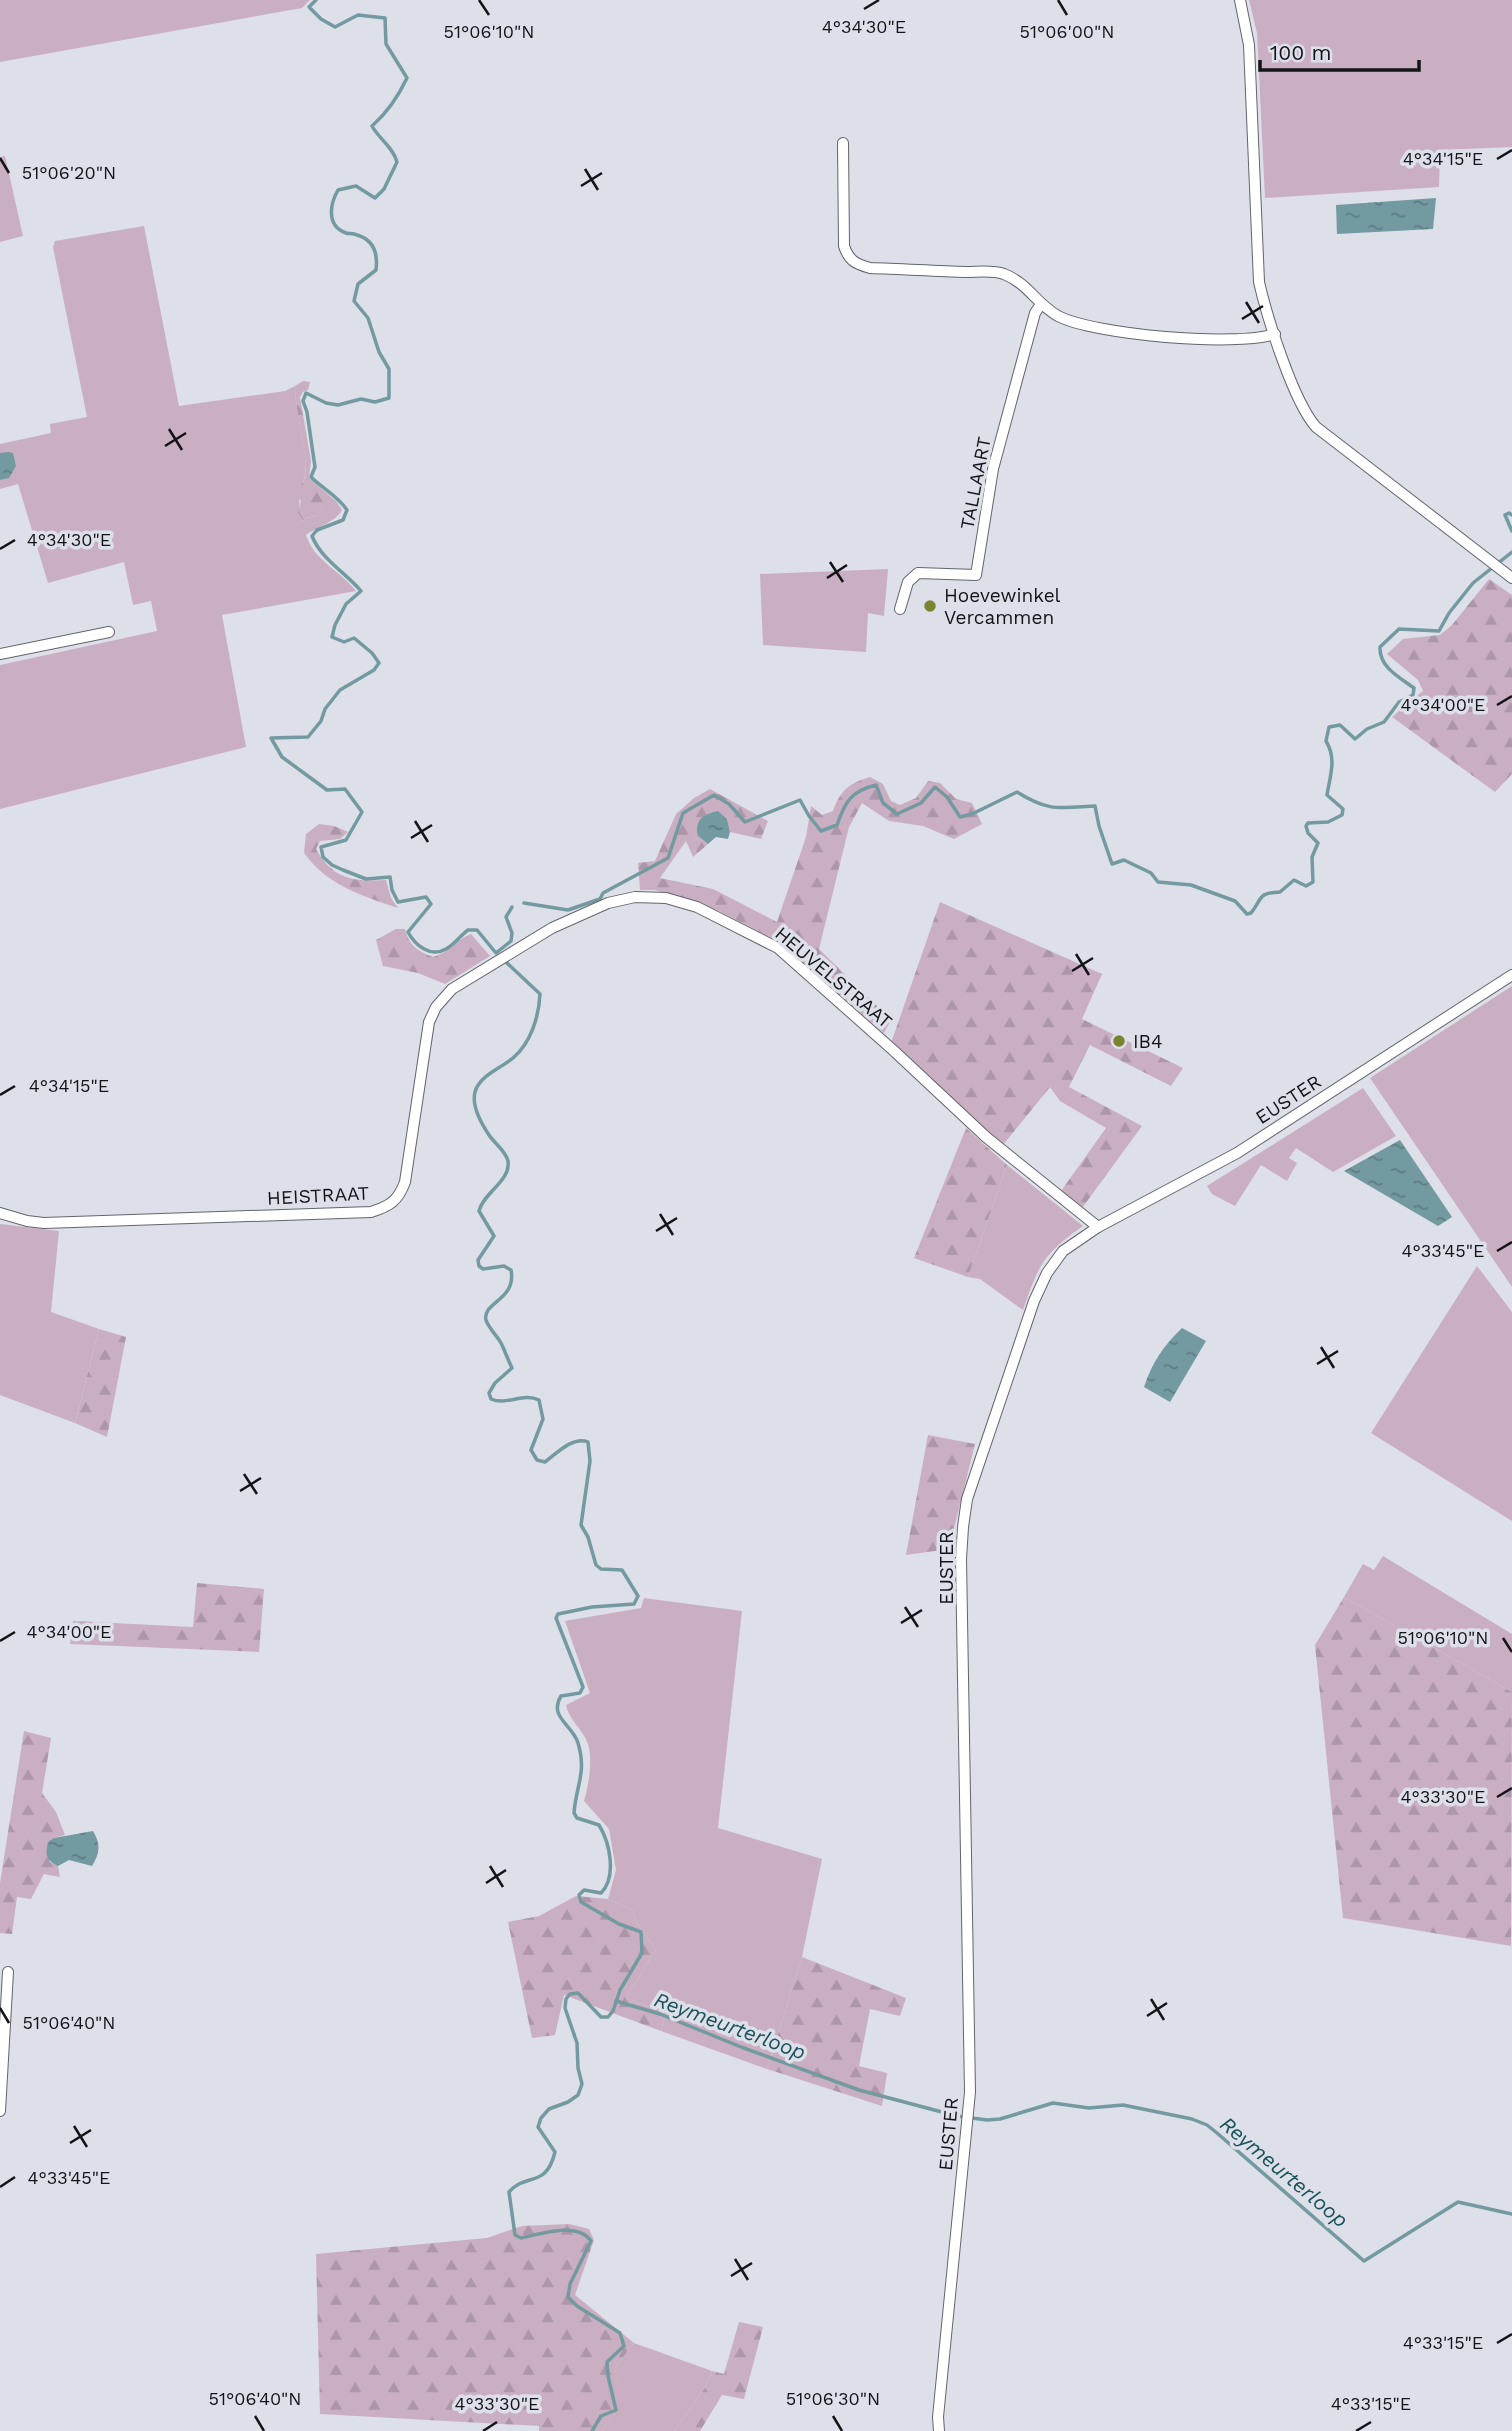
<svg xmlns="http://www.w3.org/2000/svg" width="1512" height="2431" font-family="'Work Sans',sans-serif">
	<defs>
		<pattern id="forest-firs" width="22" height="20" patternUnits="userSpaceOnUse" patternTransform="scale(1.75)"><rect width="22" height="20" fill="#caafc3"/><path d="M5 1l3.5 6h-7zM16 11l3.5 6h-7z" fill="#ad96a7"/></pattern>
		<pattern id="water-ripples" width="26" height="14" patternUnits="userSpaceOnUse" patternTransform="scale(1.75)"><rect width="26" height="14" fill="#739aa1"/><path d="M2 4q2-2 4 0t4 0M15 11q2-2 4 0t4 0" fill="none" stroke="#5d7c82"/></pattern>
	</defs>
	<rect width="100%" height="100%" fill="#dddfe9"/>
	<g fill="#caafc3">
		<polygon points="0,0 310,0 302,8 0,62"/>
		<polygon points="1249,0 1512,0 1512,147 1440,150 1439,187 1265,198 1257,33"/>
		<polygon points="5,156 23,236 0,242 0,157"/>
		<path d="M144,226L179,406L285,391L295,386C294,411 311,457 304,479C300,490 296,510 303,521L306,518L317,516L326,502H337L342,510C336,522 318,526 306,535C314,561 340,570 356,591L222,615L246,747L0,809V665L157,631L151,601L133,605L124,562L48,583L18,484L0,489V444L51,433L50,424L87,417L53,247L55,241Z"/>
		<polygon points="888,569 884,616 868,613 866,652 763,645 760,574"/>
		<polygon points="1512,986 1512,1287 1370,1078"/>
		<polygon points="1363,1088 1396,1136 1333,1172 1296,1148 1289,1158 1297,1163 1287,1181 1261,1165 1235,1206 1212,1194 1207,1186"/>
		<path d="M1007,1165L1083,1226C1043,1254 1038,1266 1023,1310L980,1279L968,1277Z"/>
		<polygon points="0,1224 59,1231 51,1312 99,1329 75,1423 0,1395"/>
		<polygon points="1477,1266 1512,1312 1512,1521 1371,1433"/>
		<polygon points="1383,1556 1512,1634 1512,1692 1344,1597 1363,1564 1374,1570"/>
		<path d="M644,1598L742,1611L718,1828L822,1859L802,1957L767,2069L661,2031L666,2013L626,1998L656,1950L638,1925L632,1910L608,1899L616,1870L609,1829L584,1801C589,1784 594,1755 586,1739C579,1726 569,1719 566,1705L590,1693L565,1621L641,1608Z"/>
		<polygon points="634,2343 712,2371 705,2388 674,2431 602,2431 621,2406 615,2368"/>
	</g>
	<g fill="url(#forest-firs)">
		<path d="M303,381L310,382L308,390L303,392L300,397L311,461L309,478L337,502L326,503L317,516L306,518L303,521L298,512L301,501L295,494C297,490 302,484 304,480C311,459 294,410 295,386Z"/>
		<polygon points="1489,579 1512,595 1512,774 1495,792 1392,717 1423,691 1418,680 1387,654 1403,639 1440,635 1452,625"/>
		<path d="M870,777L883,784L891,801L900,805L916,798L928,781L940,783L956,799L972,803L982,824L954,839L923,826L889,821L862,803L849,827L819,949L891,1020L884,1033L773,939L719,911L655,890H640L638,863L655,861L676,814L694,798L710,789L768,821L761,839L730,832L727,819L698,836L708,844L693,857L686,841L660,878L713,889L777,922L806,837L811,806L822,815L833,811C840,791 849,783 870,777Z"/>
		<path d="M319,824L334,826L348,832L340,839L320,841L316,849C333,879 353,882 386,880L391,898L398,908C362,896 327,885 304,853L306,834Z"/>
		<polygon points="940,902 1102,974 1082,1019 1183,1068 1171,1086 1090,1045 1069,1087 1142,1126 1082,1208 1061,1191 1106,1128 1060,1101 1050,1087 1003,1145 891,1043"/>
		<path d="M396,929H405C409,945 417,951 433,957C450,952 455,940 471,934L490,956L445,984L418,973L383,966L376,940Z"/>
		<polygon points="966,1128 1007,1165 968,1277 914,1258"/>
		<polygon points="99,1329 126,1337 107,1437 75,1423"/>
		<polygon points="928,1435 975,1444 949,1549 906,1555"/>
		<polygon points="197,1583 264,1589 259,1652 70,1644 73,1621 193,1627"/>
		<polygon points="1344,1597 1512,1692 1511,1946 1343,1918 1315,1645"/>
		<polygon points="24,1731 51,1738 42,1793 56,1812 65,1835 54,1838 49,1861 58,1866 60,1877 44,1874 31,1899 17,1897 12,1934 0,1933 0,1883"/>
		<polygon points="576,1896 608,1899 632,1910 638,1925 656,1950 626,1998 666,2013 661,2031 564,1995 555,2035 532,2038 508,1922 539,1916"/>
		<polygon points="802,1957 906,1998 900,2016 870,2009 859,2066 887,2073 882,2106 767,2069"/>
		<polygon points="569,2224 589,2229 594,2240 575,2295 634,2343 615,2368 622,2406 602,2431 539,2431 539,2426 320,2414 316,2254 487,2238 522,2226"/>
		<polygon points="739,2322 763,2327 744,2399 722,2395 700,2431 674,2431 705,2388 712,2371 724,2374"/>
	</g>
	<g fill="url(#water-ripples)">
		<polygon points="1436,198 1433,229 1337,234 1336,205"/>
		<polygon points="8,452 13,453 16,466 9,478 0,480 0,453"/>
		<path d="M718,811L727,819L730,832L728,839L716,837L708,844L698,836C694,821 703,814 718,811Z"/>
		<polygon points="1400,1140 1452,1217 1438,1226 1344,1171"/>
		<path d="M1182,1328L1206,1341L1170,1402L1144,1387C1152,1363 1163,1346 1182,1328Z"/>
		<path d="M93,1831C101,1844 100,1853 92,1866L69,1860L58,1866C46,1860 45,1855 48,1842L54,1838Z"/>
	</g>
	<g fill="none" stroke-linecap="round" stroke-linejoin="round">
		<g stroke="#739aa1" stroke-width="3.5">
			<path d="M316,0L309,7L321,19L335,27L358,15L385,18L386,44L407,78C398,97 388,112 372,126C379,139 393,147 397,162L384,189L375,198L356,186L338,190C330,204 326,226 346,233C349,234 353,233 357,235C374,240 378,254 376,270L358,284L354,301L368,318L379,352L389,369V398L375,402L361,399L338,405L326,403L306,393L303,401L307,412L315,467L311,477C323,489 338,496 347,510L343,520L317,530L312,536C321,559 346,573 361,591L346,604L335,625L332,637L344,642L354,638L372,653L379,663L374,670L340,690L325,709L321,721L308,737L271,738L282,757L327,790L345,789L362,812L346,840L321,847L323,857L332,865L343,870L366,879L390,877L392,890L398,902L426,897L431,904L408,932C415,945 430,958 446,949C454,945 461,935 468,930H477L496,953L511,941L512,933L506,917L512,907"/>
			<polyline points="1512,515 1509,513 1505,515 1512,531"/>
			<path d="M524,903L568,910L600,899L603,893L668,858L683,813L714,795L729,804L745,822L800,800L809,816L821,831L837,825C845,802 851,791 876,785L883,803L897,814L921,803L935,787L947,797L960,817L972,814L1017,792C1049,812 1059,808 1095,806L1099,826L1112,864L1124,860L1151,873L1158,882L1191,885L1235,901L1247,914L1251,913C1263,898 1257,893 1280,892L1294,880L1306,886L1313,882L1312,857L1318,843L1308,833L1306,826L1308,823L1328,822L1342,815L1343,809L1327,795C1330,776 1337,759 1326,741L1329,727L1340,725L1355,739L1367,729L1384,722L1399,702L1413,695L1414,688C1399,677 1379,667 1380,647L1399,629L1439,631L1449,613L1473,583L1512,552"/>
			<path d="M507,963L540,994C539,1016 531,1043 513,1058C501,1068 483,1074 476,1089C470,1103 481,1123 489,1135C494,1143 506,1151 508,1161C511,1181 483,1193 479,1211L494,1236L478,1260L479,1266L483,1269L504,1266L511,1270C517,1300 482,1302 486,1320C488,1327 497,1336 501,1343C505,1351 508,1360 512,1368L495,1383L489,1393L491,1399C507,1406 523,1392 539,1400L543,1419L531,1450L537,1460L545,1462C557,1453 573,1436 588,1442L590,1461L581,1525L588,1537L596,1565L601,1569L622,1570L638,1596L634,1604L592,1607L558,1614L556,1618L583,1687L580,1693L561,1696C548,1717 573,1725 578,1743C587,1773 576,1785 574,1813L577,1818L599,1825C610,1843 617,1877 601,1893L584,1890L579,1895L581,1902L619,1924L641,1932L642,1953L620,1990L613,2011L608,2017H601L578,1993L570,1994L566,1999L565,2008L577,2043L578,2068L582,2084L578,2095L568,2102L549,2109L541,2118L538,2127L555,2152C546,2189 526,2172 509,2192L515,2235L521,2238C540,2234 578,2221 591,2241L570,2284L568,2297L577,2306L620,2333L624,2346L607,2362L608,2376L616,2410L601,2416L592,2431"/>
			<polyline points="616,2001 660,2014 741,2047 859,2090 957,2116 987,2120 1000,2119 1053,2103 1089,2108 1123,2105 1192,2119 1207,2125 1217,2133 1364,2261 1458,2202 1512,2214"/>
		</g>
		<defs>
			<g id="minor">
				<path d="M1240,0L1249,45L1259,282C1267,317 1293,401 1316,427L1512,578"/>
				<path d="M843,143L844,246C849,261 856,264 870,268C902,269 934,271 966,272C978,272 993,270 1004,274C1029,284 1035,303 1058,316C1095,335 1236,347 1275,334"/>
				<polyline points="900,609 908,582 918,573 976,575 993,469 1035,313 1041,304"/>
				<polyline points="0,654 109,632"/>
				<path d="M0,1213L27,1221L44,1223L371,1212C390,1206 398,1201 405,1182L429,1022L436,1007L452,989L552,928L608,903L635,897L666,898L697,907L778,948L893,1050L986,1137L1098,1227"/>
				<polyline points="0,2111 8,1972"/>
				<polyline points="939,2431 938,2417 970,2092 961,1559 963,1527 967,1499 1034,1301 1047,1273 1063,1251 1098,1227 1237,1153 1512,975"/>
			</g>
		</defs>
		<use href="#minor" stroke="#63656d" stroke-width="12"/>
		<use href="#minor" stroke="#fff" stroke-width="10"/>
	</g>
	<path fill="none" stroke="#131417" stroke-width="2.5" d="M479,0L489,15M1058,0L1067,15M864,9L879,0M0,158L9,173M1497,159L1512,150M585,169L598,190M581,186L602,173M1246,302L1259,323M1242,319L1263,306M169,429L182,450M165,446L186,433M0,549L15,540M830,562L843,582M827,578L847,565M1497,705L1512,696M415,821L428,842M411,838L432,825M1076,954L1089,975M1072,971L1093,958M0,1095L15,1086M660,1214L673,1235M656,1231L677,1218M1497,1251L1512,1242M1321,1347L1334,1368M1317,1364L1338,1351M244,1474L257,1494M240,1491L261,1478M905,1607L918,1627M901,1623L922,1610M1503,1638L1512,1652M0,1641L15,1632M1497,1797L1512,1788M490,1866L503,1887M486,1883L506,1870M1151,1999L1164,2020M0,2008L9,2023M1147,2016L1167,2003M74,2126L87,2147M70,2143L91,2130M0,2187L15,2177M735,2259L748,2280M731,2276L752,2263M1497,2343L1512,2334M255,2416L264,2431M833,2416L842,2431M483,2431L497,2422M1356,2431L1371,2422"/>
	<g fill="#7a8430" stroke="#dddfe9" stroke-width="2.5">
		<circle cx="930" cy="606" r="7"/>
		<circle cx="1119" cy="1041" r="7"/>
	</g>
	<g text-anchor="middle" stroke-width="7" stroke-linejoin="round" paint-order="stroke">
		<g font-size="19" fill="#131417" stroke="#dddfe9">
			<text transform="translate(975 483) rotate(-79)" y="7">TALLAART</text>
			<text transform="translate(834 977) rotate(40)" y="7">HEUVELSTRAAT</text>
			<text transform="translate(1288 1099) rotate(-33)" y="7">EUSTER</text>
			<text transform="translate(318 1195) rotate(-3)" y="7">HEISTRAAT</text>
			<text transform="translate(946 1568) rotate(-90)" y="7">EUSTER</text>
			<text transform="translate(948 2134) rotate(-85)" y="7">EUSTER</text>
		</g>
		<g font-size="19" fill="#131417" stroke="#dddfe9" text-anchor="start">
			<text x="944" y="602">Hoevewinkel<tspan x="944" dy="22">Vercammen</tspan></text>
			<text x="1133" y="1048">IB4</text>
		</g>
		<g font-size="21" font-style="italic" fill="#18515a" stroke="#dddfe9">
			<text transform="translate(730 2026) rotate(20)" y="7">Reymeurterloop</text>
			<text transform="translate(1284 2172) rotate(40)" y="7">Reymeurterloop</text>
		</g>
	</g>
	<g font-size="18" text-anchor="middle" fill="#131417" stroke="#dddfe9" stroke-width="7" stroke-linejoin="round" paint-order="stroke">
		<text x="864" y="33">4°34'30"E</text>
		<text x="489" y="38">51°06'10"N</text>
		<text x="1067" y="38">51°06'00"N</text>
		<text x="1443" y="165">4°34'15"E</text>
		<text x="69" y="179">51°06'20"N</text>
		<text x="69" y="546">4°34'30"E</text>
		<text x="1443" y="711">4°34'00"E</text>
		<text x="69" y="1092">4°34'15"E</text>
		<text x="1443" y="1257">4°33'45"E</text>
		<text x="69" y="1638">4°34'00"E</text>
		<text x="1443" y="1644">51°06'10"N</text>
		<text x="1443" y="1803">4°33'30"E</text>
		<text x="69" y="2029">51°06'40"N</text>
		<text x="69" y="2184">4°33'45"E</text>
		<text x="1443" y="2349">4°33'15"E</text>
		<text x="255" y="2405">51°06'40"N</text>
		<text x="833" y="2405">51°06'30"N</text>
		<text x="497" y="2410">4°33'30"E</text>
		<text x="1371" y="2410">4°33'15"E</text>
	</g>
	<path d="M1260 60v10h159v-10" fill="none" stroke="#131417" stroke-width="3.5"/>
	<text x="1270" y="60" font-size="21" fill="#131417" stroke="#dddfe9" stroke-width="5" paint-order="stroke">100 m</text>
</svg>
